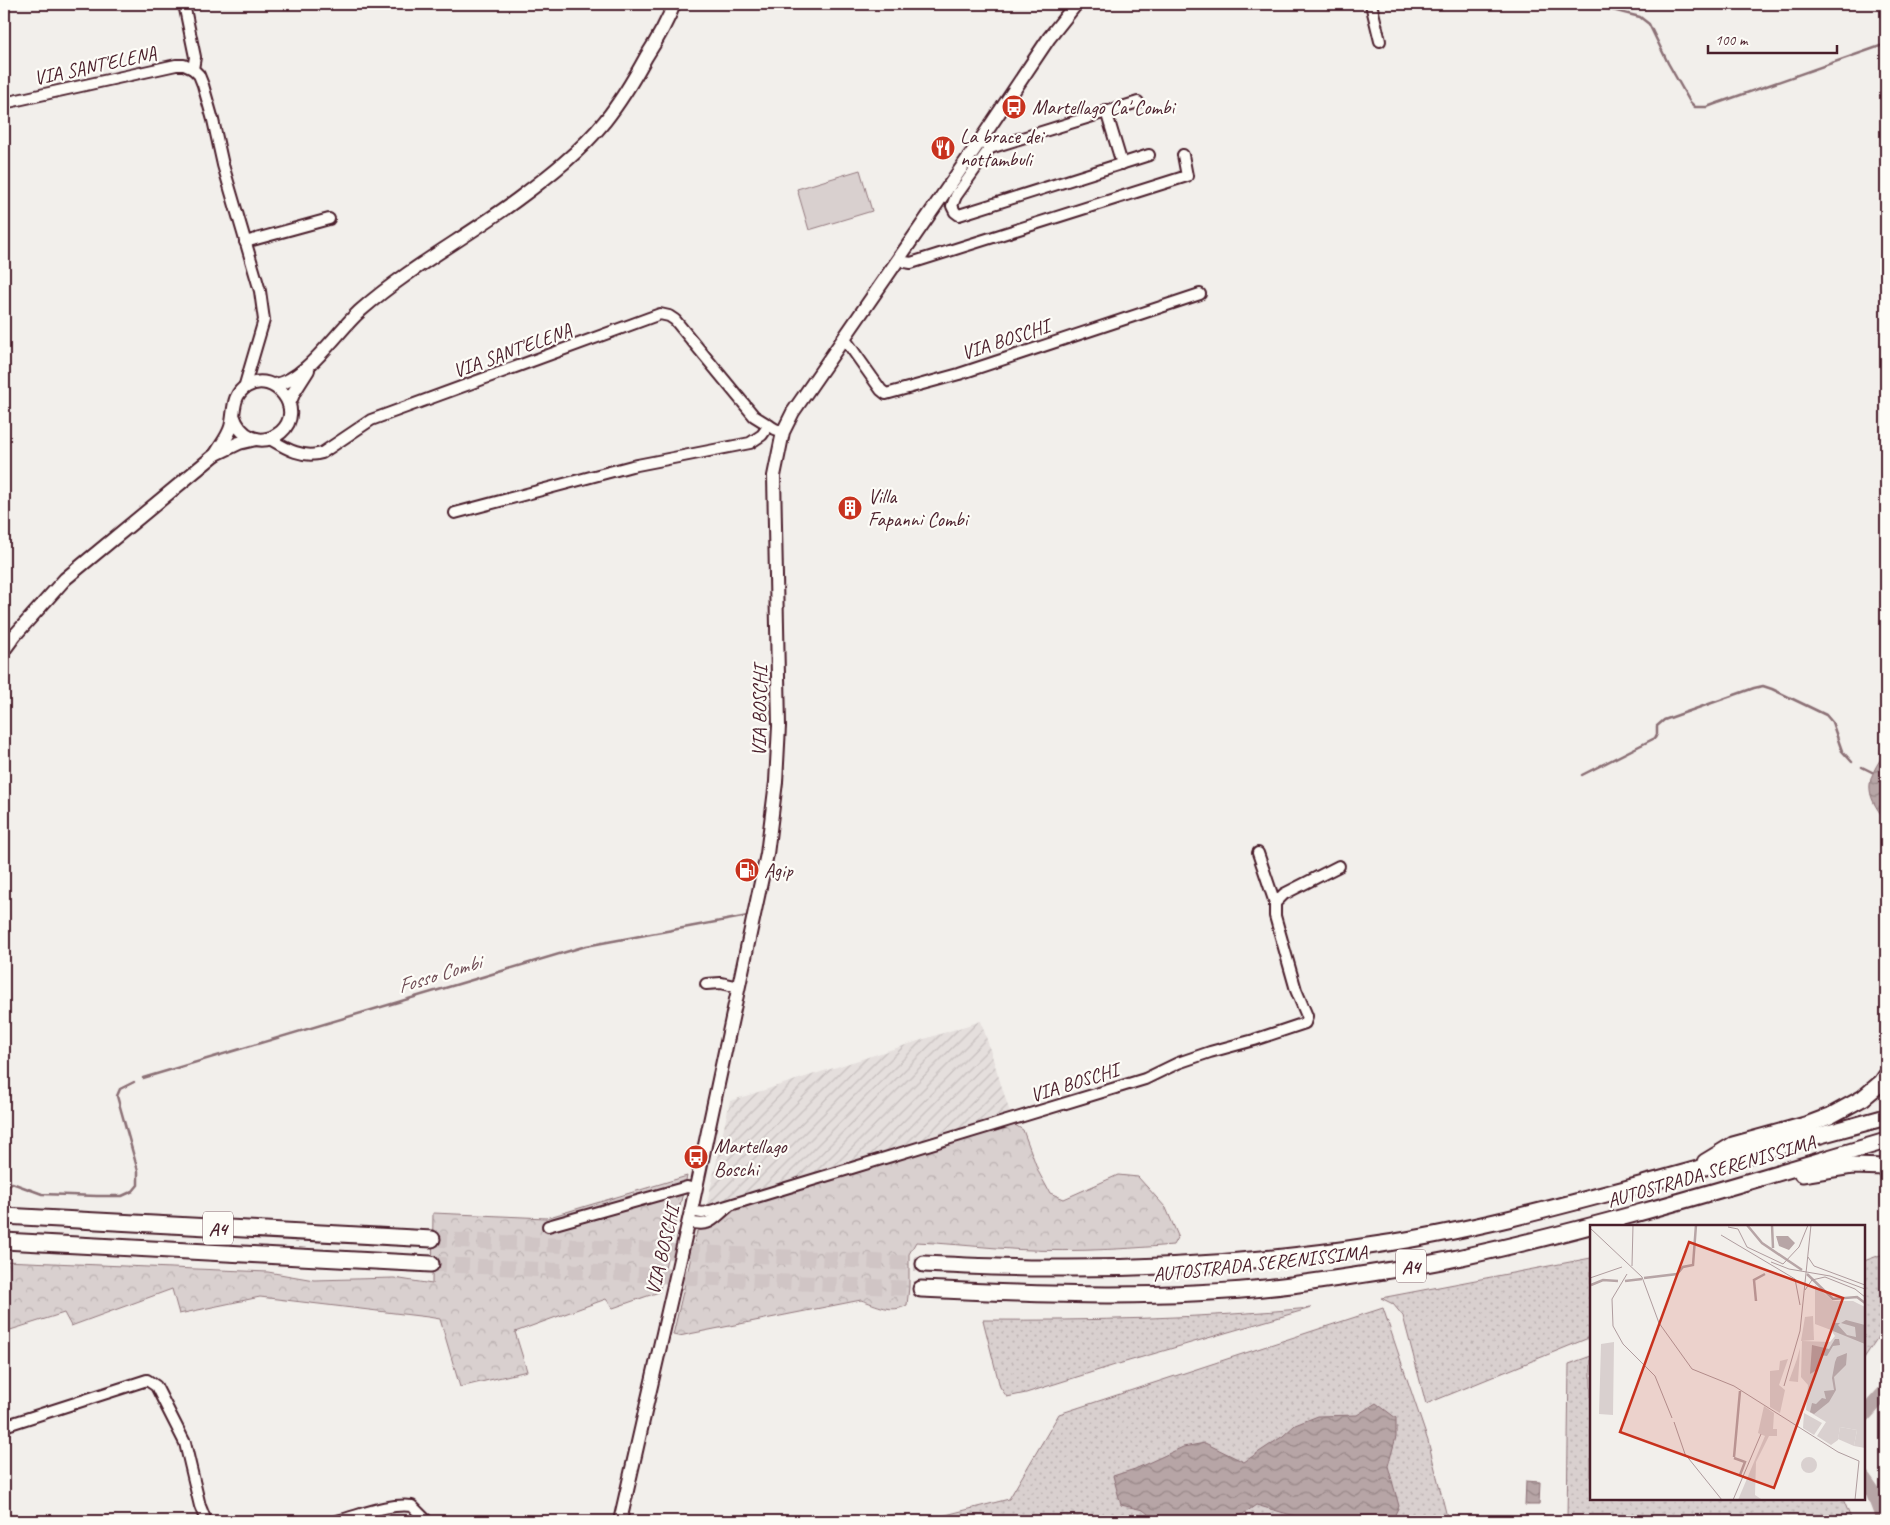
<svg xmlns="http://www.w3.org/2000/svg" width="1890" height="1525" font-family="Caveat,sans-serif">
	<defs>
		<pattern id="industrial-furrows" width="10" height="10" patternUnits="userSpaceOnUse" patternTransform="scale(1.25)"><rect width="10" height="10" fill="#e5dfdd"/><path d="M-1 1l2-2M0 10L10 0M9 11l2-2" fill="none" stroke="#c6bfbe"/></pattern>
		<pattern id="grass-dots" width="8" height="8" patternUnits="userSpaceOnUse" patternTransform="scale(1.25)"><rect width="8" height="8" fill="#d9d0cf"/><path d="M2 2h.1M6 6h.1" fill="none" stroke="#bcb2b2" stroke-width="1.8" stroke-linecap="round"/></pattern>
		<pattern id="forest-crowns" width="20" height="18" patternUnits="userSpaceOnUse" patternTransform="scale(1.25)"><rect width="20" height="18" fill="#d9d0cf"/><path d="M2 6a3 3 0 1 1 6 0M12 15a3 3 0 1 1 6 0" fill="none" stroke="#bcb2b2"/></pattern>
		<pattern id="water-waves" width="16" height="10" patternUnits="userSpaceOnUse" patternTransform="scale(1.25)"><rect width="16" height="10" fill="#b7a5a6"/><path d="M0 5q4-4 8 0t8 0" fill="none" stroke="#978687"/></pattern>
	</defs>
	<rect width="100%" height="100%" fill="#f2efeb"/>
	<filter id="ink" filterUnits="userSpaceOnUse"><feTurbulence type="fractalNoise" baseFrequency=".02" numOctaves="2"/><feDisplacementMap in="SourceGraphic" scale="10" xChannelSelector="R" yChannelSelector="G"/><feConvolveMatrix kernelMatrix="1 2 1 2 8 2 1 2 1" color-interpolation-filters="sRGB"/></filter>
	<g filter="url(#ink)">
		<polygon fill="url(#industrial-furrows)" points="981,1021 1011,1116 706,1208 730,1101"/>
		<g fill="url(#grass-dots)" stroke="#92787d">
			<polygon points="1886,1253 1886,1325 1864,1358 1864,1261"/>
			<polygon points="1591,1258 1591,1337 1426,1404 1403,1316 1393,1304 1381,1298"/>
			<path d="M1311,1308L1115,1365L1026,1393L1007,1397L1000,1387L983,1320C1093,1321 1202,1318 1311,1308Z"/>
			<polygon points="1383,1308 1428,1441 1448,1521 922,1521 1009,1499 1059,1414"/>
			<polygon points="1591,1356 1591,1499 1843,1499 1852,1521 1567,1521 1569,1364"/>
		</g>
		<g fill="url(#forest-crowns)" stroke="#92787d">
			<path d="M1012,1123L1023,1130L1039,1173L1050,1193L1064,1199L1118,1175L1138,1177L1166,1208L1178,1236L1173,1245C1115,1250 1055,1253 997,1248C970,1246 943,1243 916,1242L909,1254V1287L907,1305C892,1314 877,1305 861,1300L679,1336L673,1335L697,1231L714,1225L733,1209Z"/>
			<polygon points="687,1176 659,1292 613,1308 606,1299 515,1332 527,1371 460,1387 440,1319 428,1317 260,1297 179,1314 172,1289 71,1326 64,1313 4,1332 4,1261 268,1272 314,1280 394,1278 432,1284 433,1213 546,1218"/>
		</g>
		<polygon fill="#d9d0cf" stroke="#92787d" points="860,170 872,211 809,230 797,189"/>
		<g fill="url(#water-waves)" stroke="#8b6f75">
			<path d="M1886,751V821C1863,792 1866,780 1886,751Z"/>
			<polygon points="1376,1403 1396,1418 1396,1437 1388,1466 1399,1506 1392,1521 1319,1521 1318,1519 1295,1516 1256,1505 1233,1521 1157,1521 1143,1510 1121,1505 1113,1476 1135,1469 1183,1447 1205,1443 1244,1462 1283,1436 1295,1425 1318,1416 1357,1415"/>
			<polygon points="1526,1481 1540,1482 1539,1505 1525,1505"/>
		</g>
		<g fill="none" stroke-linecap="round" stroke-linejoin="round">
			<g stroke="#8b6f75" stroke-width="2.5">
				<polyline points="1589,4 1640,17 1649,24 1668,63 1690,102 1695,107 1707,107 1715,104 1886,44"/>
				<polyline points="1862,767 1872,772"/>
				<polyline points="1582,775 1655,738 1657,734 1657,726 1664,720 1754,688 1763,686 1772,689 1826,715 1832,722 1842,751 1852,762"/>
				<polyline points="143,1078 586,946 748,916"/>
				<polyline points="7,1188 7,1185 12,1183 42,1194 97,1196 122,1196 133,1191 138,1185 138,1171 117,1096 120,1089 134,1082"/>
			</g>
			<g stroke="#b7a5a6" stroke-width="15">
				<polyline points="1864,1415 1886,1391"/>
				<polyline points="1864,1479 1873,1492 1884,1521"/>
			</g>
			<g stroke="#d0c5c5" stroke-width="15" stroke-dasharray="15 8" stroke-linecap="butt">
				<polyline points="432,1239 924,1264"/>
				<polyline points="431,1264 921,1289"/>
			</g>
			<defs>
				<g id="minor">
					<polyline points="184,4 195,57 193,69 199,75 203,85 213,120 223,165 260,291 264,320 244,388"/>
					<polyline points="1371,4 1380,41"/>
					<polyline points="4,103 176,65 184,65 193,69"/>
					<polyline points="1106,111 1122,164"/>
					<polyline points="980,141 990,148 956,196 952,206 955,212 959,215 1149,155"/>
					<polyline points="990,148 1138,102"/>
					<polyline points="245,242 329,219"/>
					<polyline points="899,259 905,262 911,263 1187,176 1183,155"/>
					<polyline points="843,339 847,342 881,390 886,394 959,374 1200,294"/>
					<path d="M268,438C285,448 302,459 322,453L371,420L660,314L669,316L675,320L754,416L775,429L783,432"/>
					<polyline points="455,513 632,466 750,443 762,435 769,425"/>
					<polyline points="1275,903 1284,894 1339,866"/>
					<polyline points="706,984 721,983 739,987"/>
					<polyline points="691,1211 702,1213 707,1212 1122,1086 1145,1079 1178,1063 1210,1052 1254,1040 1305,1023 1307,1016 1296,990 1275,916 1275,903 1258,853"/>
					<path d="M688,1222C711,1227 711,1221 728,1207"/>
					<polyline points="548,1226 687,1187 695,1189"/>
					<polyline points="4,1426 147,1380 156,1386 185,1443 200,1506 206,1521"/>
					<path d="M337,1521C361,1515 388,1503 412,1506L427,1521"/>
				</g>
				<g id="major">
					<path d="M274,385C305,382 338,330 361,310C410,267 467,237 518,199C549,176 581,151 605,121C621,101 634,79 646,57C657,40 667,23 674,4"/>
					<polyline points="289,404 294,392 308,370"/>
					<polyline points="216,454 239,443 256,439"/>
					<path d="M4,650L15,635L65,579L216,454C221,445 228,437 231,427C235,413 231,395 247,386C275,370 306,410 281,432C261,448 240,437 233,415"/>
					<polyline points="620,1521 691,1211 767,854 776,782 779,726 774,476 783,432 793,412 980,141 1049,38 1076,4"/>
				</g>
				<g id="highway">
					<polyline points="1705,1162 1733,1145 1809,1124 1830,1116 1863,1098 1882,1082 1886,1076"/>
					<polyline points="1802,1174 1852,1166 1886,1167"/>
					<polyline points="4,1216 432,1239"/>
					<polyline points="4,1241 431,1264"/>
					<path d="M924,1264C965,1266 1006,1268 1047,1268C1157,1269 1267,1262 1375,1245C1471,1231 1565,1205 1658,1180C1734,1159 1810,1138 1886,1117"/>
					<path d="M921,1289C1045,1295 1169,1300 1291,1285C1348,1277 1406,1269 1462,1257C1605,1226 1746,1182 1886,1141"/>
				</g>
			</defs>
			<use href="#minor" stroke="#4a1f2b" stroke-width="14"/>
			<use href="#major" stroke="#4a1f2b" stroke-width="16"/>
			<use href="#highway" stroke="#4a1f2b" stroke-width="19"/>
			<use href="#minor" stroke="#fdfcf7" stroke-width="10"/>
			<use href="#major" stroke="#fdfcf7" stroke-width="12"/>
			<use href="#highway" stroke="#fdfcf7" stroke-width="15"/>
		</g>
	</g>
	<defs>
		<symbol id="bus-disc" viewBox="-11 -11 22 22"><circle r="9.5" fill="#c8321e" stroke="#fdfcf7"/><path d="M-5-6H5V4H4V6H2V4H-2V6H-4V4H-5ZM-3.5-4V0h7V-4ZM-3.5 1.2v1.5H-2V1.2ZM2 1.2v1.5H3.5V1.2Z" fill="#fff"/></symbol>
		<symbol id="restaurant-disc" viewBox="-11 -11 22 22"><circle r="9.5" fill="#c8321e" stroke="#fdfcf7"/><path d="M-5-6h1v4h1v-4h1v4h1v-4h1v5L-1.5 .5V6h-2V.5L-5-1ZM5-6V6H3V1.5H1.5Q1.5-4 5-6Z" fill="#fff"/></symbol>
		<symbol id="building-disc" viewBox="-11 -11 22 22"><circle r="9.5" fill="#c8321e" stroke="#fdfcf7"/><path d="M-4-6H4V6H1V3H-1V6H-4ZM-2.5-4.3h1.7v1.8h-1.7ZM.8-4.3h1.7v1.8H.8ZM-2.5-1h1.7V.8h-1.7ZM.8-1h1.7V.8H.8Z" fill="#fff"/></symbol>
		<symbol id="fuel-disc" viewBox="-11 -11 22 22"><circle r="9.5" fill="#c8321e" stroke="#fdfcf7"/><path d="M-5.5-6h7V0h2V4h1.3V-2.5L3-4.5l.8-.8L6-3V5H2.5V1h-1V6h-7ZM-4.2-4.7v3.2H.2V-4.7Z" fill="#fff"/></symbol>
	</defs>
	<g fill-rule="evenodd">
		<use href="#bus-disc" x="1000" y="93" width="28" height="28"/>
		<use href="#restaurant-disc" x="929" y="134" width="28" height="28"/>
		<use href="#building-disc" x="836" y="494" width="28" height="28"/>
		<use href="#fuel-disc" x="733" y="856" width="28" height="28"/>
		<use href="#bus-disc" x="682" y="1143" width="28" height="28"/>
	</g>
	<g text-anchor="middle" stroke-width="4.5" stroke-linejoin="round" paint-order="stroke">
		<g fill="#fdfcf7" stroke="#806168" stroke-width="1">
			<rect x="203" y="1211.5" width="30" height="33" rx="4"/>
			<rect x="1396" y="1249.5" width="30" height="33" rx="4"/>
		</g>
		<g font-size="19" font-weight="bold" fill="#4a1f2b">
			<text x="218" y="1235">A4</text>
			<text x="1411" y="1273">A4</text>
		</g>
		<g font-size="20" fill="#4a1f2b" stroke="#fdfcf7">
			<text transform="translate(95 65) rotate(-12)" y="7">VIA SANT'ELENA</text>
			<text transform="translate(1005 339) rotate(-18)" y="7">VIA BOSCHI</text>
			<text transform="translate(512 350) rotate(-20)" y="7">VIA SANT'ELENA</text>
			<text transform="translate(759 711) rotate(-89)" y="7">VIA BOSCHI</text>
			<text transform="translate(1074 1082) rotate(-17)" y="7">VIA BOSCHI</text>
			<text transform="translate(1711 1171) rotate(-16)" y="7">AUTOSTRADA SERENISSIMA</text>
			<text transform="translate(662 1250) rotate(-77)" y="7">VIA BOSCHI</text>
			<text transform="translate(1260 1263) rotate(-6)" y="7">AUTOSTRADA SERENISSIMA</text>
		</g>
		<g font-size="20" fill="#4a1f2b" stroke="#fdfcf7" text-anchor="start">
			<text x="1032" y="114">Martellago Ca' Combi</text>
			<text x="960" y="143">La brace dei<tspan x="960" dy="23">nottambuli</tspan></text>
			<text x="868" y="503">Villa<tspan x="868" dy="23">Fapanni Combi</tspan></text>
			<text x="764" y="877">Agip</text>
			<text x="714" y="1153">Martellago<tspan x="714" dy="23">Boschi</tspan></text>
		</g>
		<g font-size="21" font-style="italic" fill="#704e56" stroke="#fdfcf7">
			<text transform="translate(439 974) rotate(-17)" y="7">Fosso Combi</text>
		</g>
	</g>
	<g transform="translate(1590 1225)">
		<rect width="275" height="275" fill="#f2efeb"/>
		<path d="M225,60L243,76H263L275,82V223L264,221L267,205L250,202L248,215L241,220L227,211L236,197L216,185L218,160L211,152L212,116L240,117L245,111L241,105L225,99ZM215,92L223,91L224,115L211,116ZM210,123L208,157L199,156L207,134Z" fill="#d9d0cf"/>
		<path d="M24,117L23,190L9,189L11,119ZM198,134L189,160L195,165L190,188L180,182V146L189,145L190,136ZM174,181L184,188L183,204H187V211H179L166,237L165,270L171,274L148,275L175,211L168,208ZM211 240a8 8 0 1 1 16 0a8 8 0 1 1-16 0Z" fill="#d9d0cf"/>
		<path d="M214,188L232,198L224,210L213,203Z" fill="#d9d0cf"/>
		<path d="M250,202L267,205L264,221L248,214Z" fill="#d9d0cf"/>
		<path d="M186,11H198L205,18L199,25L189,21ZM256,95L275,100V119L243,106V98H250L248,100L257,110L266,112L265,102L251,98ZM245,114H249L250,120L243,121L237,131L231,130L227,145L220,149L222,120L239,124ZM257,128L256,140L244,152L246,165L239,177L224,189L220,187L222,178L226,179L232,173L236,174L234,166L244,165L242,153L245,137L247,132Z" fill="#b7a5a6"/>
		<path fill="none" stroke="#b7a5a6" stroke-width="2.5" d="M157,0L172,18L212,45M182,0L183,23M217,49L243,74L267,72L275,78M54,53L87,49L93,42L103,40L106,0M35,56L52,54M1,60L13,55L28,56M166,76L164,55L175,49M144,232L150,166M144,233L155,237L150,250"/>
		<path fill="none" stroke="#af9c9e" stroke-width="1" d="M138,2L148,4L157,22L193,39L209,22L218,0M0,3L52,52L69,98L102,144L144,161L248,227L269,236M131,10L205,54L210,80M218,32L224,41L275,60M181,37L199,44L240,51L275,64M42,41L43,0M37,49L22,74L23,101L33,119L65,151L82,193M0,53L32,42M215,65L222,55L235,52L265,64L275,72M194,161L210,106L221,0M84,197L95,229L132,275M143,275L171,209M265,275L269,236"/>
		<path fill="#c8321e" fill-opacity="0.15" stroke="#c8321e" stroke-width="2.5" d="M99,17L253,73L184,263L30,207Z"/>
		<rect width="275" height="275" fill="none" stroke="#4a1f2b" stroke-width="2.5"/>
	</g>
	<rect width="1890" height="1525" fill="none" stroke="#fdfcf7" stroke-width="20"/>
	<rect x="10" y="10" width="1870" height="1505" fill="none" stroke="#4a1f2b" stroke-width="2" filter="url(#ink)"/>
	<path d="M1708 45v8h129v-8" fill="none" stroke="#4a1f2b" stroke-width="2.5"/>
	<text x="1715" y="45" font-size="15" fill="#4a1f2b" stroke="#fdfcf7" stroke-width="4" paint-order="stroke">100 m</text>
</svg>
